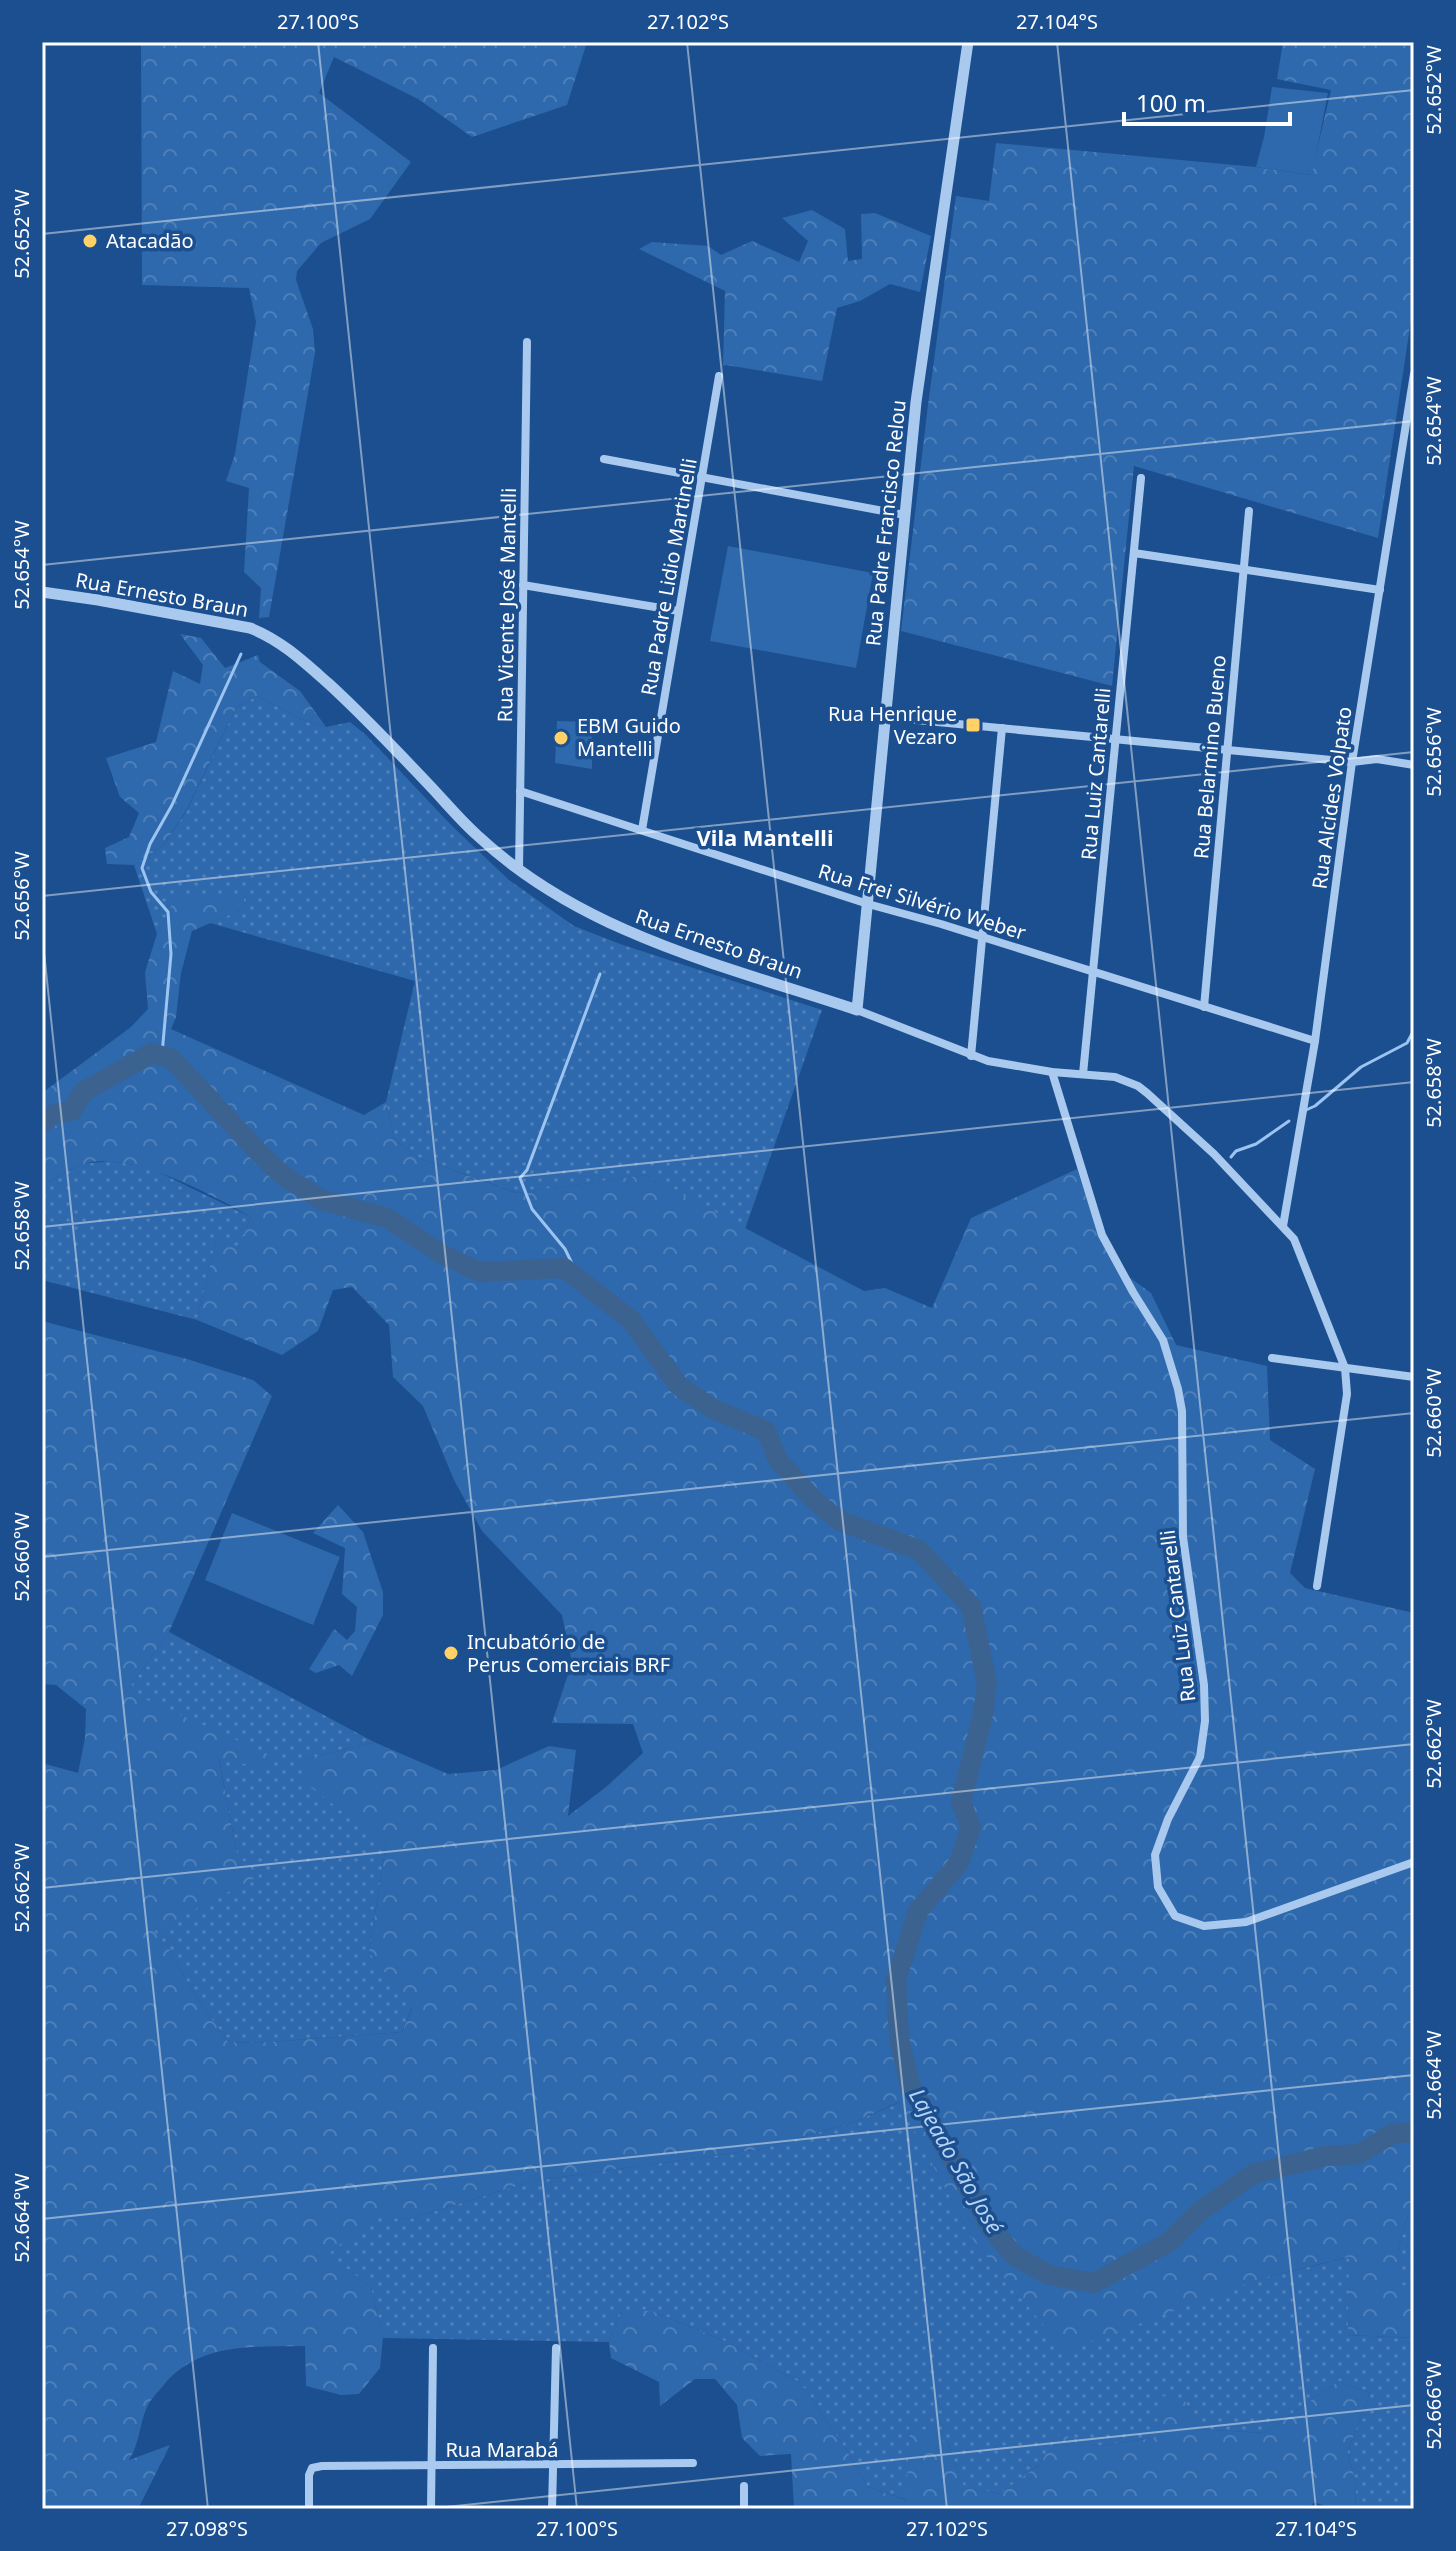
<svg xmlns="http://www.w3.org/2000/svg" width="1456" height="2551" font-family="'Noto Sans',sans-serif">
	<defs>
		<pattern id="grass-dots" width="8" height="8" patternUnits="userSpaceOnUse" patternTransform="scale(2)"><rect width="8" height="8" fill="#2e69ad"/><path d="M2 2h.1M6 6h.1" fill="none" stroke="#4d80b9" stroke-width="1.8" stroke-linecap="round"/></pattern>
		<pattern id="forest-crowns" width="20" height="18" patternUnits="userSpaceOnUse" patternTransform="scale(2)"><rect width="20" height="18" fill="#2e69ad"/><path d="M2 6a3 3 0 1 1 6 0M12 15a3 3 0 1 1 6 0" fill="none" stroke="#4d80b9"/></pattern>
	</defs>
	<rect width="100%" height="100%" fill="#1b4f8f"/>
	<g fill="url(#grass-dots)">
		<polygon points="257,696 301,719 326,727 350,722 366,735 452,826 509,880 574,926 620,944 822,1010 745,1229 645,1175 517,1193 419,1158 394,1139 386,1102 415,981 210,923 245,908 243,893 176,899 157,934 134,865 163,846 186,812 236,708"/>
		<polygon points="110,1161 148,1167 251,1217 239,1248 216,1241 197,1320 42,1280 42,1185 82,1164"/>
		<polygon points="169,1632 374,1742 307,1759 386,1845 369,1952 412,2007 402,2032 256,2043 228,2042 193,1992 169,1949 153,1931 237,1855 219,1758 274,1769 127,1691"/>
		<polygon points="900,2102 973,2240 1266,2277 1350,2257 1348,2335 1414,2338 1414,2509 1355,2509 1356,2481 1347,2453 1370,2393 1339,2381 1264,2433 1197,2429 1184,2399 1154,2438 1098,2446 1060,2435 1038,2466 1000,2494 963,2486 948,2443 910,2423 907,2500 868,2487 847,2451 802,2384 727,2342 652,2311 622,2311 609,2342 383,2338 371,2287 327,2254 375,2216 409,2219 533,2181 761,2149 854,2122"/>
		<polygon points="1414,2213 1414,2288 1398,2285 1398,2250 1408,2215"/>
	</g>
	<g fill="url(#forest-crowns)">
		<polygon points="141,42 587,42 567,105 472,137 418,99 334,57 319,93 411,162 370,219 321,243 297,271 296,280 313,329 315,353 269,617 259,618 261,588 244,572 249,488 226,481 235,454 256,322 249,288 142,285"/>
		<polygon points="1283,42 1414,42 1414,300 1378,538 1134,466 1112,686 901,631 928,405 956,196 989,201 996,143 1256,167 1311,175 1331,90 1277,79"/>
		<polygon points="812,210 845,229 848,261 862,259 861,214 875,213 931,236 920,292 890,284 860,301 837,308 822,381 726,365 723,366 725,291 639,249 652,242 708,246 721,255 752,241 799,262 808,241 782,218"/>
		<polygon points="180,634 201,638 225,668 258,655 260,662 300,691 326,727 301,719 257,696 236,708 186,811 163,846 134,865 107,864 105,848 129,837 139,813 120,797 106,758 156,742 173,671 200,684 203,665"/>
		<path d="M243,892L245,908L192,931L181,973L176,1017L171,1029L364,1115L386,1102L394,1139L419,1158L516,1193L645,1175L864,1291L885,1288L932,1308L971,1218L1077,1169L1091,1212L1129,1277L1151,1293L1176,1345L1267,1366L1270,1440L1315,1469L1290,1573L1305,1588L1414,1613V2213L1408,2215L1398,2250V2284L1414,2288V2338L1348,2335L1349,2257L1266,2277L1065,2351L973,2240L899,2102L854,2122L761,2149L533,2181L409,2219L375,2217L328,2254L371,2287L383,2338L380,2368L359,2394L341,2395L306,2386L305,2346C252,2347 198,2342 162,2387C157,2393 150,2400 147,2407C139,2425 140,2443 129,2460L170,2445L138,2509H42V1763L78,1773L85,1738L86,1709L56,1685L42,1684V1321L187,1359L253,1380L272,1396L169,1632L127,1691L270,1755L275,1770L219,1759L237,1855L259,1876L154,1931L169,1949L193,1992L228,2042L256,2043L402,2032L412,2008L369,1952L386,1845L300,1779L307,1759L374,1742L448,1774L496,1770L549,1746L576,1750L568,1816L606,1787L643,1753L633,1724L552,1723L572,1662L562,1615L482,1531L454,1480L423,1406L393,1377L389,1325L352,1287L333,1290L318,1331L282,1355L197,1320L216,1240L239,1247L251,1217C212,1195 125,1147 81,1165C68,1170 55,1179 42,1185V1093L131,1027L148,1009L145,972L157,934L175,899Z"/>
		<polygon points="338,1505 363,1532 383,1592 383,1615 352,1676 339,1665 316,1673 309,1669 334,1629 347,1640 355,1631 357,1607 342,1594 345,1548 313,1533"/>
		<polygon points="622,2311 652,2311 727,2342 802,2384 847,2451 868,2487 906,2500 910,2422 948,2443 963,2485 999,2494 1038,2466 1060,2434 1098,2446 1154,2438 1162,2396 1184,2399 1198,2429 1264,2433 1339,2381 1370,2393 1347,2453 1356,2481 1355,2509 1334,2509 1314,2502 1309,2509 794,2509 791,2454 760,2456 742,2438 737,2405 715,2379 695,2379 660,2406 659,2382 611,2358 609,2342"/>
	</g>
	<g fill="#2e69ad">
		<polygon points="1272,87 1328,93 1312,175 1256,167 1264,137"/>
		<polygon points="728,546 873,573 856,668 710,641"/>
		<polygon points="557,721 592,722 592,769 555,763"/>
		<polygon points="232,1513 340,1557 313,1625 205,1580"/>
	</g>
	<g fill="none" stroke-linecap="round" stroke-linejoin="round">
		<g stroke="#9cc4f0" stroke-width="3">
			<polyline points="162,1054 171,954 168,912 151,892 142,868 150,844 172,805 241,654"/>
			<polyline points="1306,1110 1315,1106 1361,1067 1407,1043 1414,1030"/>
			<polyline points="1231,1157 1236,1151 1256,1144 1289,1121"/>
			<polyline points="580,1280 565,1249 532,1209 520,1178 527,1170 600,974"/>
		</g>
		<polyline stroke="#3c6290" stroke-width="20" points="42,1123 54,1114 72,1111 83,1092 152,1053 172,1059 266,1160 285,1177 322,1200 387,1218 445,1256 480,1272 564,1268 630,1319 679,1386 713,1409 766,1431 778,1460 811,1497 838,1520 919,1550 971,1606 987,1683 983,1714 961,1802 971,1827 959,1863 918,1911 896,1980 899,2039 910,2085 991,2228 1015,2256 1049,2275 1094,2283 1169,2242 1199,2212 1253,2174 1326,2156 1359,2154 1392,2134 1414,2132"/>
		<g stroke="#a9c9ee" stroke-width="8">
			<polyline points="604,459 905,515"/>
			<polyline points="1134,553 1380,590"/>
			<polyline points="523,585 679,611"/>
			<polyline points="885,717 1352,762 1377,759 1414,765"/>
			<polyline points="520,791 868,904 941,924 1315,1041"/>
			<polyline points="642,830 719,376"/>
			<polyline points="519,869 527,342"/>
			<polyline points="1204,1007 1249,511"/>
			<polyline points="857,1010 988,1061 1052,1072 1115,1077 1138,1086 1147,1093 1214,1154 1294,1239 1345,1368 1347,1394 1317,1586"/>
			<polyline points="971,1056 1002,728"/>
			<polyline points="1052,1072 1102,1235 1133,1292 1163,1340 1178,1389 1182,1411 1183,1537 1204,1685 1205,1721 1200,1757 1168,1819 1155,1855 1158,1887 1175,1916 1204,1926 1246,1922 1414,1862"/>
			<polyline points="1083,1074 1141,478"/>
			<polyline points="1283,1226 1315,1041 1352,762 1414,374"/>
			<polyline points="1272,1358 1414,1377"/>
			<polyline points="309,2509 309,2475 312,2468 322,2466 693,2463"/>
			<polyline points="431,2509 433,2348"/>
			<polyline points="552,2509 556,2348"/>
			<polyline points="744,2509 744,2486"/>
		</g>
		<path stroke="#a9c9ee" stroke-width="11" d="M42,592L98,600L250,628C281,640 304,662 329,684C365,717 398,752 432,788C447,804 461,821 478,836C583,934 725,966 857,1010L916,402L968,42"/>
	</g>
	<path fill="none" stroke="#fff" stroke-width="2" stroke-opacity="0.45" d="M318,42L577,2509M687,42L947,2509M1057,42L1316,2509M42,234L1414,90M42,565L1414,421M42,896L1414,752M42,933L208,2509M42,1227L1414,1082M42,1557L1414,1413M42,1888L1414,1744M42,2219L1414,2075M427,2509L1414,2405"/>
	<g fill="#ffd166" stroke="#1b4f8f" stroke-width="3">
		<circle cx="90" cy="241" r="8"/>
		<rect x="965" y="717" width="16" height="16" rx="4"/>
		<circle cx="561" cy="738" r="8"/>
		<circle cx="451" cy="1653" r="8"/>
	</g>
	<g text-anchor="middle" stroke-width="7" stroke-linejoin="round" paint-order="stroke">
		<g font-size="20" fill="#fff" stroke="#1b4f8f" text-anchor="start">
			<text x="106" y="248">Atacadão</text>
			<text x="957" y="721" text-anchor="end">Rua Henrique<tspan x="957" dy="23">Vezaro</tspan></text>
			<text x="577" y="733">EBM Guido<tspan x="577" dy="23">Mantelli</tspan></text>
			<text x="467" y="1649">Incubatório de<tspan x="467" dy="23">Perus Comerciais BRF</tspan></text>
		</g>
		<g font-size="20" fill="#fff" stroke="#1b4f8f">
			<text transform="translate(886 523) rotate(-84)" y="7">Rua Padre Francisco Relou</text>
			<text transform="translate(669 577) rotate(-80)" y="7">Rua Padre Lidio Martinelli</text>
			<text transform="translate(162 595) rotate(10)" y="7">Rua Ernesto Braun</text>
			<text transform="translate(507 605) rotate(-89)" y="7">Rua Vicente José Mantelli</text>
			<text transform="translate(1210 757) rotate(-85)" y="7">Rua Belarmino Bueno</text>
			<text transform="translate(1096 774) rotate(-85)" y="7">Rua Luiz Cantarelli</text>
			<text transform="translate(1332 798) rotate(-82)" y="7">Rua Alcides Volpato</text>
			<text transform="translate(922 902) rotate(17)" y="7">Rua Frei Silvério Weber</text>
			<text transform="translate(719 944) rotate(19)" y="7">Rua Ernesto Braun</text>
			<text transform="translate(1178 1616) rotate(-97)" y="7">Rua Luiz Cantarelli</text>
			<text x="502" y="2457">Rua Marabá</text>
		</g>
		<g font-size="22" font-weight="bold" fill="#fff" stroke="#1b4f8f">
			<text x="765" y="846">Vila Mantelli</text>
		</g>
		<g font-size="22" font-style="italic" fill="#b5d3f5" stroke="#1b4f8f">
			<text transform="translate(956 2161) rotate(60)" y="8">Lajeado São José</text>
		</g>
	</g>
	<rect width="1456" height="2551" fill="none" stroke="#1b4f8f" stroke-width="88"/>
	<path d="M1124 112v12h166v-12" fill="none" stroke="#ffffff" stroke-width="4"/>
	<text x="1136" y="112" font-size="24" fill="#ffffff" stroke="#1b4f8f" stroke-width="6" paint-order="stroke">100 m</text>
	<rect x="44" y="44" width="1368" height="2463" fill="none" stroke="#fff" stroke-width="3"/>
	<g font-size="20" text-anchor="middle" fill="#fff">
		<text x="318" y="29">27.100°S</text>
		<text x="688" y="29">27.102°S</text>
		<text x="1057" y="29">27.104°S</text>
		<text transform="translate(1434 90) rotate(-90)" y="7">52.652°W</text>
		<text transform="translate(22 234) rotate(-90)" y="7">52.652°W</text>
		<text transform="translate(1434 421) rotate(-90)" y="7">52.654°W</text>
		<text transform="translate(22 565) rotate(-90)" y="7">52.654°W</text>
		<text transform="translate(1434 752) rotate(-90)" y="7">52.656°W</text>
		<text transform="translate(22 896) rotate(-90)" y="7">52.656°W</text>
		<text transform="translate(1434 1083) rotate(-90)" y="7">52.658°W</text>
		<text transform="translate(22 1226) rotate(-90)" y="7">52.658°W</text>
		<text transform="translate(1434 1413) rotate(-90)" y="7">52.660°W</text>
		<text transform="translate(22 1557) rotate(-90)" y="7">52.660°W</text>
		<text transform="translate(1434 1744) rotate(-90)" y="7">52.662°W</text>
		<text transform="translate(22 1888) rotate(-90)" y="7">52.662°W</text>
		<text transform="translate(1434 2075) rotate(-90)" y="7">52.664°W</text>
		<text transform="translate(22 2218) rotate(-90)" y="7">52.664°W</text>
		<text transform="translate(1434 2405) rotate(-90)" y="7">52.666°W</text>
		<text x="207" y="2536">27.098°S</text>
		<text x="577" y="2536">27.100°S</text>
		<text x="947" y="2536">27.102°S</text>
		<text x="1316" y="2536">27.104°S</text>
	</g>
</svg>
